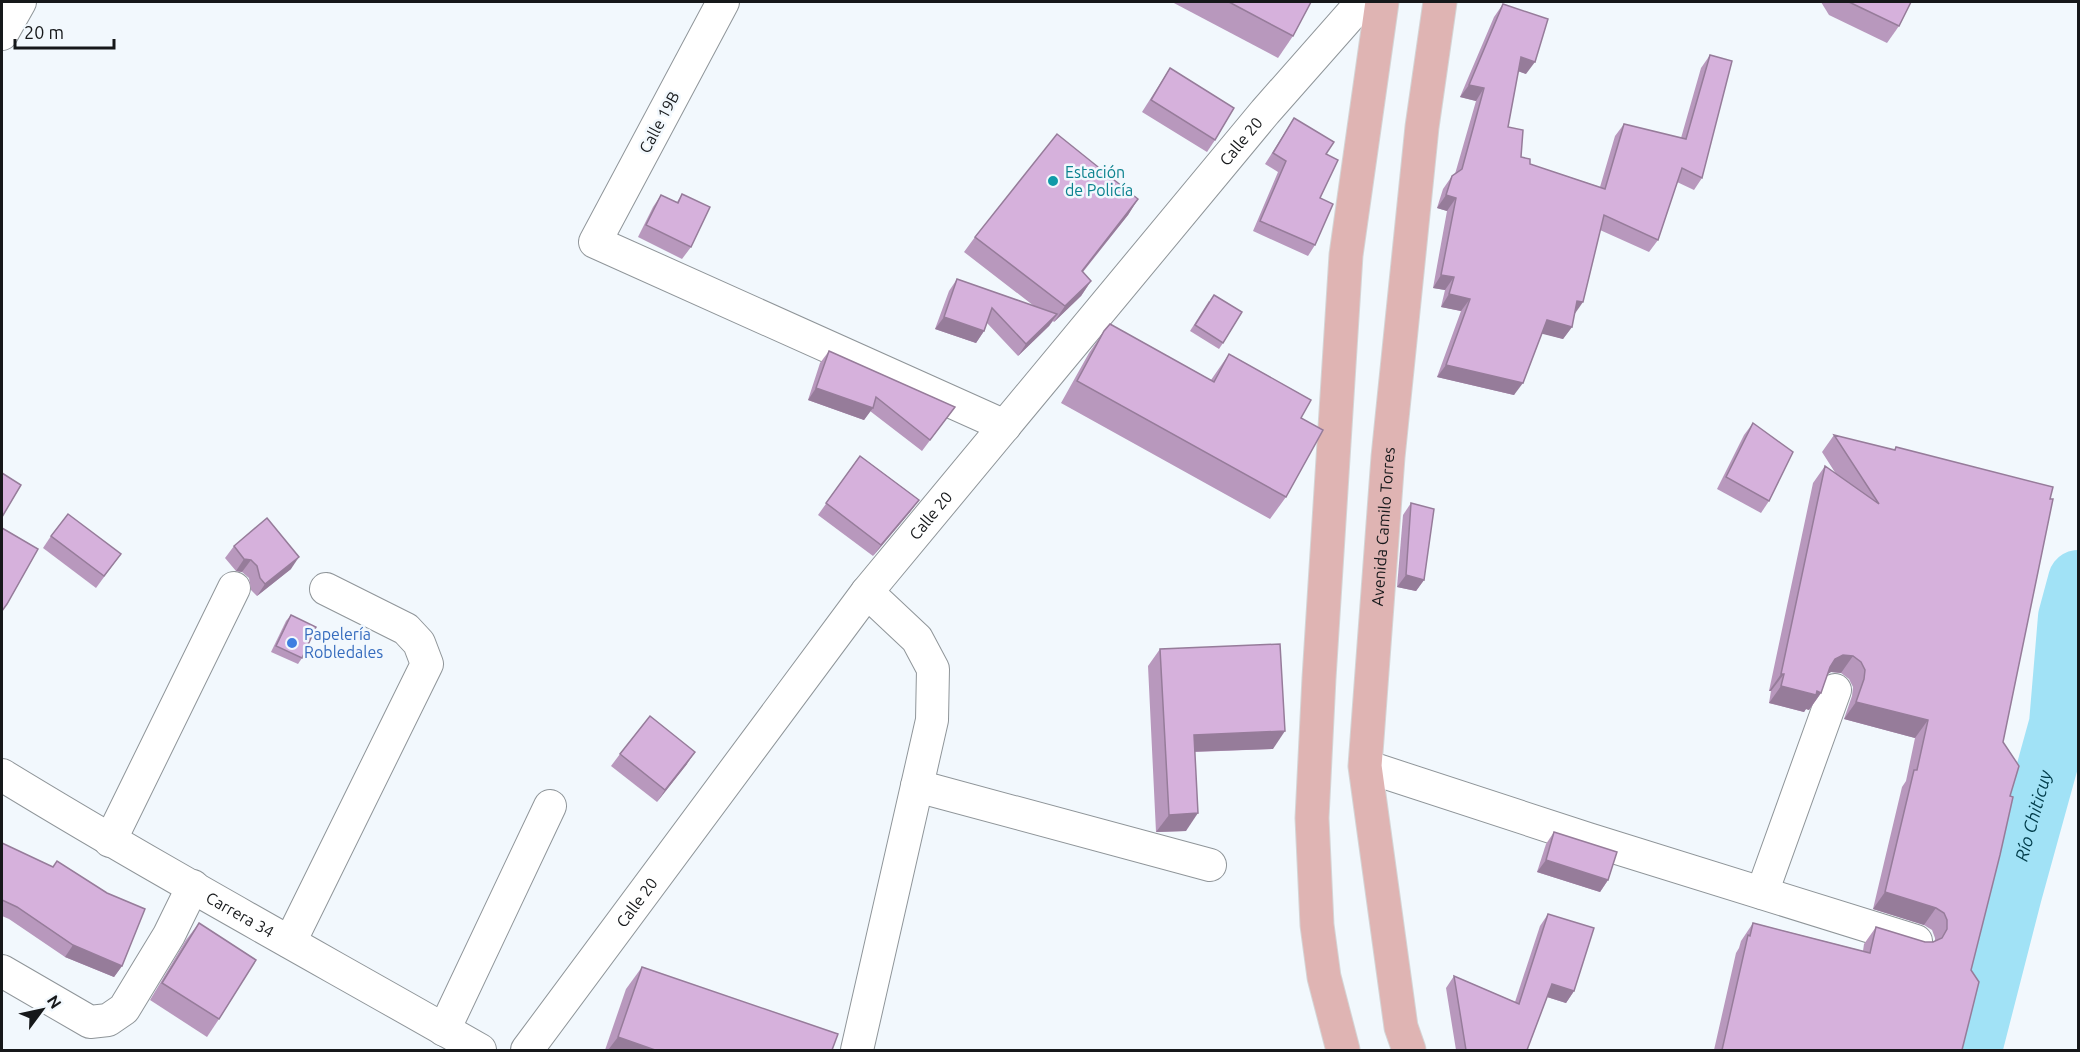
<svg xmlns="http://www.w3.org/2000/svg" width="2080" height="1052" font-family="Ubuntu,sans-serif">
	<rect width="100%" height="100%" fill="#f2f8fd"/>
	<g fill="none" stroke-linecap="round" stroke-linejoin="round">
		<path stroke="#a1e2f6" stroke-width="60" id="s1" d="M1972,1050L2012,894L2059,724L2068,617L2078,580"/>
		<defs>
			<g id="minor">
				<polyline points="723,2 595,242 1005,426"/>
				<polyline points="2,34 20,2"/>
				<polyline points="1365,766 1588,839 1916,941"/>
				<path id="s2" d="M2,775C159,871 321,959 480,1050"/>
				<polyline points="917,786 1210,865"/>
				<polyline points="110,841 234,588"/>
				<polyline points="1762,893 1835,690"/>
				<polyline points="290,942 427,664 419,643 406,629 326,589"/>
				<polyline points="2,971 90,1022 108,1020 124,1009 169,935 193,886"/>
				<polyline points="444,1030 550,806"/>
				<path id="s3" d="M527,1050L867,592L1265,112L1362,2"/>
				<polyline points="857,1050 932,720 933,669 917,639 867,592"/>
			</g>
			<g id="major">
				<polyline points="1343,1050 1324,977 1317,925 1312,818 1319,678 1346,255 1382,2"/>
				<path id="s4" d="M1409,1050L1401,1027L1365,766L1388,457L1422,127L1440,2"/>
			</g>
		</defs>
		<use href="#minor" stroke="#8f9599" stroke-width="34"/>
		<use href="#major" stroke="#d5d5d6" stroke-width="35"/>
		<use href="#minor" stroke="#fff" stroke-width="32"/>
		<use href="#major" stroke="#dfb4b3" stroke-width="33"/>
	</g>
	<g fill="#b898bd">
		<polygon points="1172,2 1311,2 1293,36 1278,58"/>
		<polygon points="1821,2 1911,2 1899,26 1887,43 1829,15"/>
		<polygon points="1503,4 1526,74 1518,71 1508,127 1521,157 1530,164 1600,187 1615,136 1624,124 1681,138 1701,68 1710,55 1702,178 1694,190 1677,182 1658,240 1649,252 1600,230 1574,314 1572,327 1563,339 1542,333 1514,395 1437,377 1461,311 1441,307 1445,290 1433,288 1447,211 1437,208 1443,189 1452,176 1455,174 1476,101 1460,97 1494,17"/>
		<polygon points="1170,68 1215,140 1207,152 1142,112"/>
		<polygon points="1294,118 1326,154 1320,198 1315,245 1308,256 1253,231 1278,172 1265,164"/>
		<polygon points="682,194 691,247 682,259 638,237 653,207 661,195 677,202"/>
		<polygon points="1138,199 1128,215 1083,272 1091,281 1081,296 1054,322 1053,321 1049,326 1018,356 987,323 984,331 976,343 935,329 949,291 957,279 1034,306 964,252 975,237"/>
		<polygon points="1209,301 1223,343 1219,349 1190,331"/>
		<polygon points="1104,331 1211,380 1229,354 1301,418 1286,497 1270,519 1061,403 1089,353"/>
		<polygon points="829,351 955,407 922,451 870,411 864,420 808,400 820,363"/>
		<polygon points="1753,423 1769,501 1761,513 1717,489 1744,435"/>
		<polygon points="1834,435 1894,450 1896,447 2050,499 2003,742 2010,796 1971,970 1962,1050 1714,1050 1736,953 1739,948 1741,941 1753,923 1863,951 1864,944 1876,927 1925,942 1933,942 1935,941 1935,938 1932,930 1924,925 1873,909 1902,787 1906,781 1915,738 1844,719 1852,696 1853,687 1849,679 1841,673 1831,672 1827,674 1821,693 1809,710 1806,709 1804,712 1769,703 1771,691 1769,691 1813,483 1825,466 1836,474 1822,452"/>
		<polygon points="860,456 919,500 910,512 873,556 818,515"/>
		<polygon points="1411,503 1424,580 1416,591 1397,587 1403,515"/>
		<polygon points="51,536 121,554 96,588 43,548"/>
		<polygon points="234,546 291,569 257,596 251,590 249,578 242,572 236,571 225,558"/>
		<polygon points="291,615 302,658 298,664 271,652 286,621"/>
		<polygon points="1160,649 1273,749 1195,752 1186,831 1156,832 1148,666"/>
		<polygon points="620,754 687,764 657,802 611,766"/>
		<polygon points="1554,832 1608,880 1600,892 1537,872 1546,844"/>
		<polygon points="2,843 122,966 114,977 65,957 9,919 2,916"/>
		<polygon points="1548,914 1574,991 1566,1003 1547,997 1527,1050 1456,1050 1446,988 1454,976 1515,1002 1540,926"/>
		<polygon points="199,923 219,1019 207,1037 150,1000 186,940"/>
		<polygon points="642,967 832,1050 605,1050 626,989"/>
	</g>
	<g fill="#967c9a">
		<polygon points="1521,57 1535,62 1526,74 1512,69"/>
		<polygon points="1469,85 1484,88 1476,101 1460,97"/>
		<polygon points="1446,195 1456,198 1447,211 1437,208"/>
		<polygon points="1138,199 1128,215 1071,286 1082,271"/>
		<polygon points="1441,275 1454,277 1445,290 1433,288"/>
		<polygon points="1091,281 1081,296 1054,322 1065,306"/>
		<polygon points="1449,294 1470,299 1461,311 1441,307"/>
		<polygon points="1577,301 1583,302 1574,315"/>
		<polygon points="1057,314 1049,326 1018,356 1026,344"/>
		<polygon points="944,317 984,331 976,343 935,329"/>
		<polygon points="1547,320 1572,327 1563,339 1539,333"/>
		<polygon points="1446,365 1523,383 1514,395 1437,377"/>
		<polygon points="816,388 873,408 864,420 808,400"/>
		<polygon points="919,500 910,512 873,556 881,545"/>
		<polygon points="299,557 291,569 257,596 265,584"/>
		<polygon points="244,559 251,560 242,572 236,571"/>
		<polygon points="1406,575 1424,580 1416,591 1397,587"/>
		<polygon points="1843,655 1853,656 1841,673 1831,672 1823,677 1835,659"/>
		<polygon points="1781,674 1784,674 1771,691 1769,691"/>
		<polygon points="1781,686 1817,691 1821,693 1809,710 1806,709 1804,712 1769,703"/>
		<polygon points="1856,702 1928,720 1915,738 1844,719"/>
		<polygon points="1285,731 1273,749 1182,752 1194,735"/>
		<polygon points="695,752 687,764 657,802 665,790"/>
		<polygon points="1198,813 1186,831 1156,832 1169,815"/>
		<polygon points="1546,860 1608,880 1600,892 1537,872"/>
		<polygon points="1885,892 1936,908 1924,925 1873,909"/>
		<polygon points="73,945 122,966 114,977 65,957"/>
		<polygon points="1552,984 1574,991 1566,1003 1544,996"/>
		<polygon points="618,1037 655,1050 608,1050"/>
	</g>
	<g fill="#d6b1dc" stroke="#967c9a" stroke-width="1.5">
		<polygon points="1229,2 1311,2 1293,36"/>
		<polygon points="1849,2 1911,2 1899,26"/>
		<polygon points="1503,4 1548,19 1535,62 1521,57 1508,127 1523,130 1521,157 1530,159 1530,164 1605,189 1624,124 1686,139 1710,55 1732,61 1702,178 1682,168 1658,240 1604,215 1583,302 1577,301 1572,327 1547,320 1523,383 1446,365 1470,299 1449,294 1454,277 1441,275 1456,198 1446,195 1452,176 1462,169 1484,88 1469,85"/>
		<polygon points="1170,68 1234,108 1215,140 1151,100"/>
		<polygon points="1294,118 1334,142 1326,154 1338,160 1320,198 1333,204 1315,245 1260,221 1286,161 1273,153"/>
		<polygon points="1057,134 1138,199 1082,271 1091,281 1065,306 975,237"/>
		<polygon points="682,194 710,207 691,247 646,225 661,195 678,203"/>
		<polygon points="957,279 1057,314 1026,344 992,308 984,331 944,317"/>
		<polygon points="1214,295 1242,312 1223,343 1195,325"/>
		<polygon points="1110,324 1214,382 1229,354 1311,400 1301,418 1323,430 1286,497 1077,381 1104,331"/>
		<polygon points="829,351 955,407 930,440 876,397 873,408 816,388"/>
		<polygon points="1753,423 1793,452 1769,501 1726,477"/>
		<polygon points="1834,435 1895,450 1896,447 2053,487 2050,499 2053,499 2003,742 2019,766 2010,796 2013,797 2000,855 1971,970 1979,982 1962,1050 1722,1050 1748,935 1750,936 1753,923 1870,953 1876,927 1925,942 1933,942 1942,938 1947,929 1947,920 1944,913 1936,908 1885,892 1914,770 1917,770 1928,720 1856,702 1864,679 1865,670 1861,662 1853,656 1843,655 1835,659 1830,667 1821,693 1817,691 1816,695 1781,686 1784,674 1781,674 1825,466 1879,504"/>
		<polygon points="860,456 919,500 881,545 826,503"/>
		<polygon points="2,473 21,485 2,517"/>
		<polygon points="1411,503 1434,509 1424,580 1406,575"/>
		<polygon points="68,514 121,554 104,576 51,536"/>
		<polygon points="267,518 299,557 265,584 260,578 257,566 251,560 244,559 234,546"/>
		<polygon points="2,528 38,549 7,604 2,611"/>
		<polygon points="291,615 316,627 302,658 276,646"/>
		<polygon points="1280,644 1285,731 1194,735 1198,813 1169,815 1160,649"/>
		<polygon points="650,716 695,752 665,790 620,754"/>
		<polygon points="1554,832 1617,852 1608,880 1546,860"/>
		<polygon points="2,843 53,867 57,861 107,893 145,909 122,966 73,945 17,907 2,900"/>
		<polygon points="1548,914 1594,928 1574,991 1552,984 1527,1050 1466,1050 1454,976 1519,1004"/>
		<polygon points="199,923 256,960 219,1019 162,983"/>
		<polygon points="642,967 838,1034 832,1050 655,1050 618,1037"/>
	</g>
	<circle fill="#0f9aa8" stroke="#f2f8fd" stroke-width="2" cx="1053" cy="181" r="6"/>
	<circle fill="#3f7fe0" stroke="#f2f8fd" stroke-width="2" cx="292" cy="643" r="6"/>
	<g text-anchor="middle" stroke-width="5" stroke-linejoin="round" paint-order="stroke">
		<g font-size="16" fill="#16181a" stroke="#f2f8fd">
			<text transform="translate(659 122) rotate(-62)" y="6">Calle 19B</text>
			<text dy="6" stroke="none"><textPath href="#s3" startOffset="1156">Calle 20</textPath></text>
			<text dy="6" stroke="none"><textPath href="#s3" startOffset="670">Calle 20</textPath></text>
			<text dy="6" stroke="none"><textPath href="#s4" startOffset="528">Avenida Camilo Torres</textPath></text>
			<text dy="6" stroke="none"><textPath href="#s3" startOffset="184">Calle 20</textPath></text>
			<text dy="6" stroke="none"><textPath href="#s2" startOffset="276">Carrera 34</textPath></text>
		</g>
		<g font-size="16" fill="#0d838f" stroke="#f2f8fd" text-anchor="start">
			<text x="1065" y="178">Estación<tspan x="1065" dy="18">de Policía</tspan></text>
		</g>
		<g font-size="16" fill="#366cbe" stroke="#f2f8fd" text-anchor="start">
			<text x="304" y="640">Papelería<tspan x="304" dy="18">Robledales</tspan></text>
		</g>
		<g font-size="18" font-style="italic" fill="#003c4a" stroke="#f2f8fd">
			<text dy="6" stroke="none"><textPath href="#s1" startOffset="242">Río Chiticuy</textPath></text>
		</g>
	</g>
	<rect width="2080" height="1052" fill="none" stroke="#16181a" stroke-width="6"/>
	<g transform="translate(42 1010) rotate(57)" stroke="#f2f8fd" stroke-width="4.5" paint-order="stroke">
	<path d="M0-4.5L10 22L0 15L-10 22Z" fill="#16181a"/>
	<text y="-9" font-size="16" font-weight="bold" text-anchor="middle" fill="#16181a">N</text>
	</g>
	<path d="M15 39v9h99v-9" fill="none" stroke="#16181a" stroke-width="3"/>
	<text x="24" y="39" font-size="18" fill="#16181a" stroke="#f2f8fd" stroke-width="4.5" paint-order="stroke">20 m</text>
</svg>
